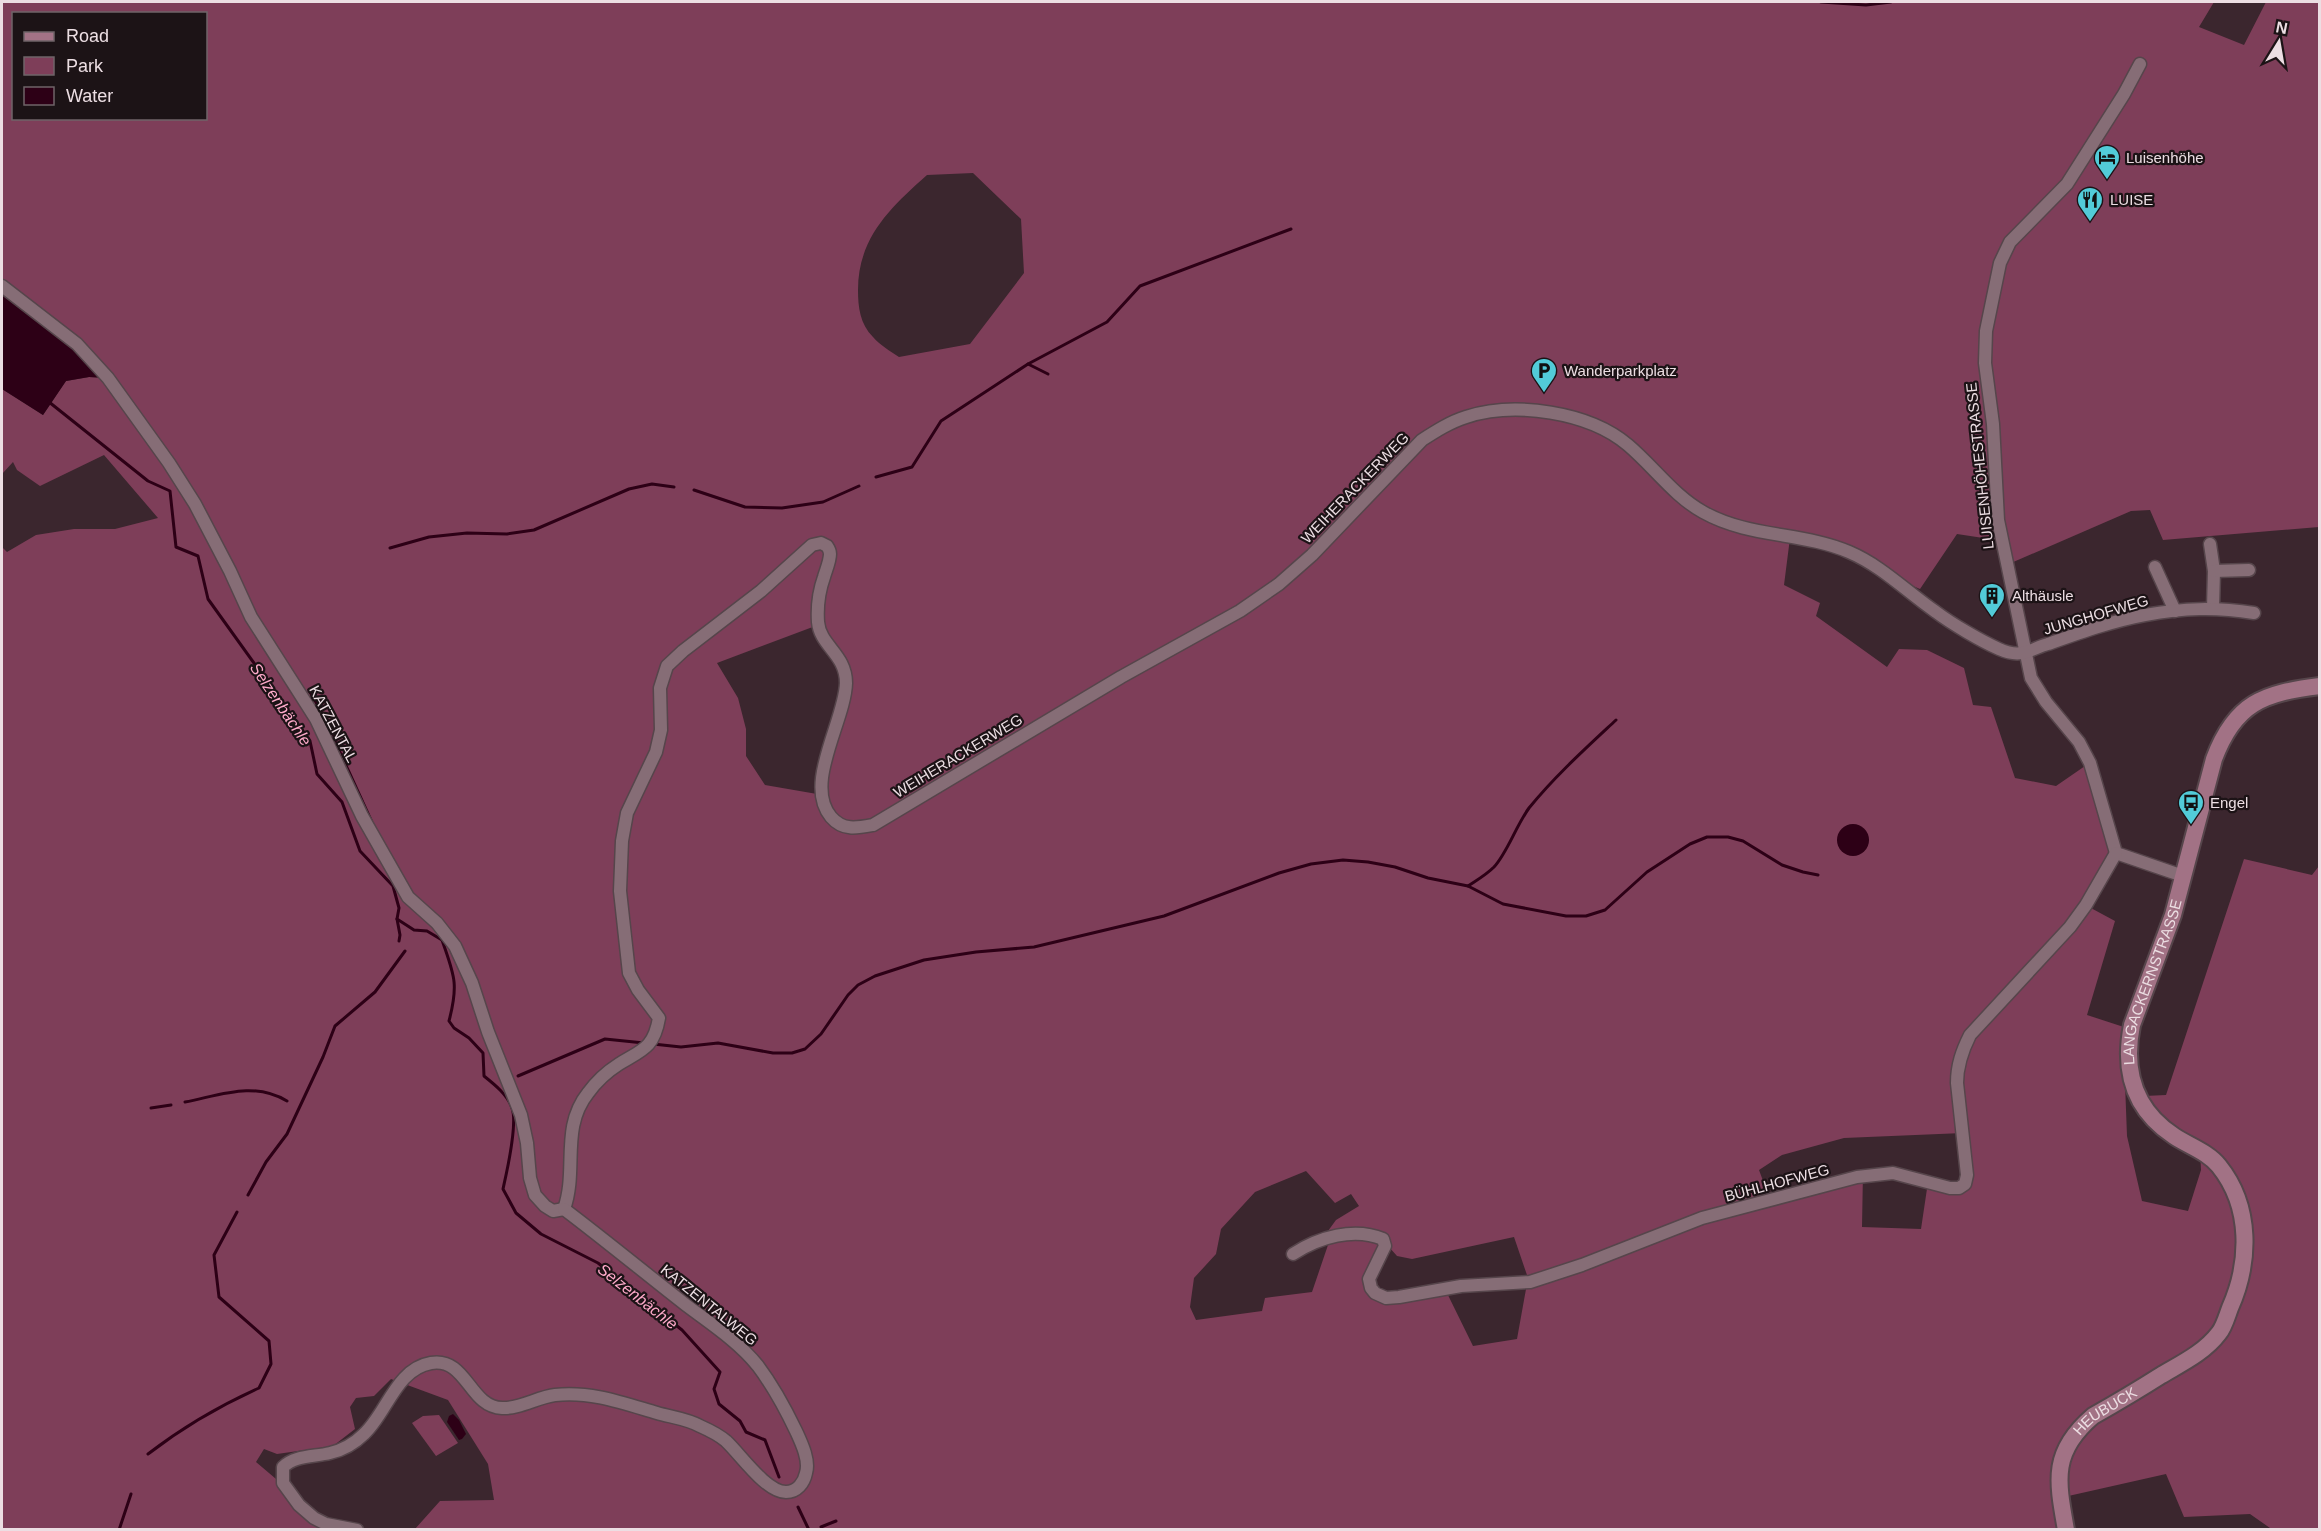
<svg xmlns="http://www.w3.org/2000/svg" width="2321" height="1531" font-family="Helvetica,sans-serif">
	<rect width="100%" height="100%" fill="#3b262e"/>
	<g fill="#7e3e59" fill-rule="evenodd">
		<path d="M2,2H2214L2199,27L2244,45L2266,2H2319V527L2163,540L2150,510L2131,511L2011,563L2003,541L1957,534L1920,589L1891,577L1867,560L1790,538L1784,585L1820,603L1816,616L1887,667L1899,649L1927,650L1964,668L1973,705L1991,707L2015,778L2056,786L2085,766L2111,853L2089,907L2115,921L2087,1015L2133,1030L2144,1096L2166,1095L2244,859L2312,875L2319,866V1529H2269L2270,1528L2250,1514L2184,1517L2166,1474L2055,1499L2060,1530L415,1529L440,1501L494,1500L488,1464L448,1400L391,1379L374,1396L356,1398L350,1407L355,1429L333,1446L277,1454L264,1449L256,1462L335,1529H2V547L7,552L36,535L74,529H115L158,518L104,455L40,486L17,470L13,462L2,474V389L43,415L66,381L89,377L106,378L2,286ZM14,14H206V118H14ZM973,173L1021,219L1024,273L970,344L899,357C890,351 880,345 873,337C860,324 858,307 858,290C858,238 890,208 927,175ZM818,625L846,681L817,794L765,785L746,756V729L738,698L717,663ZM2125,1083L2200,1150L2201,1170L2188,1211L2142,1201L2127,1136ZM1963,1133L1965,1184L1928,1182L1921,1229L1862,1227L1863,1172L1769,1197L1759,1170L1782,1155L1844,1138ZM1306,1171L1335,1203L1351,1194L1359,1206L1336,1220L1328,1231V1245L1312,1292L1265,1298L1262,1311L1196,1320L1190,1307L1194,1278L1216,1254L1221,1229L1255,1192ZM1514,1237L1528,1278L1517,1339L1473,1346L1446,1291L1385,1294L1372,1283L1389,1247L1397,1256L1412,1259Z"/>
		<polygon points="439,1415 458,1443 436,1456 412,1423 423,1416"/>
	</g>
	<g fill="#2d0016">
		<polygon points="2,286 108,378 89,377 66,381 43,415 2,389"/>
		<circle cx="1853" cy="840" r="16"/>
		<polygon points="453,1414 459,1420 466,1434 462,1439 459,1440 447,1422 449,1416"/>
	</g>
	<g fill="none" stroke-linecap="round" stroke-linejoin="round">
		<g stroke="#2d0016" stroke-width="3">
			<polyline points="1821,2 1866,5 1891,2"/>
			<polyline points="1028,364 1048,374"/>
			<path d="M49,402L148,481L170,491L176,547L198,556L208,599L310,741L317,774L342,802L360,851L393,886L399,908L397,919L414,930L427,931L442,940C454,975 459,983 449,1021L454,1028L469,1038L483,1053L484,1076C494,1084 508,1095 512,1108C518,1124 507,1171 503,1189L516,1213L541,1234L598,1263L682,1330L720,1372L714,1389L719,1404L740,1421L746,1432L765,1440L779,1477"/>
			<polyline points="876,477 912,467 941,421 1028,364 1107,322 1140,286 1291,229"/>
			<polyline points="694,490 745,507 782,508 823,502 859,486"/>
			<polyline points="390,548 429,537 467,533 507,534 534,530 629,489 652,484 674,487"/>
			<polyline points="310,692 323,715 371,820"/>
			<path d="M1468,886C1477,880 1486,875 1494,867C1507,853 1516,826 1529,808C1555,776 1586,748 1616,720"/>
			<polyline points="397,919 400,935 399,941"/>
			<polyline points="653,1044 681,1047 718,1043 773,1053 792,1053 805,1049 821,1034 848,995 858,985 875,976 924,960 976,952 1034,947 1164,916 1279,873 1311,864 1343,860 1368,862 1395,867 1428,878 1468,886 1503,904 1566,916 1586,916 1605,910 1647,872 1690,844 1707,837 1728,837 1743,841 1782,865 1803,872 1818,875"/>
			<polyline points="518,1076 605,1039 644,1043"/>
			<path d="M185,1102C221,1095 253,1081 287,1101"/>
			<polyline points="151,1108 171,1105"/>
			<polyline points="248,1195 266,1162 287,1134 323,1057 335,1026 375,992 405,951"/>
			<path d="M148,1454C183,1427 219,1406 259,1388L271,1364L269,1341L219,1297L214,1255L237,1212"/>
			<polyline points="798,1507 809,1530"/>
			<polyline points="821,1527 836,1521"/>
			<polyline points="119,1530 131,1494"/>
		</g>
		<defs>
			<g id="street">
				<polyline points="2140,64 2124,94 2067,184 2010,242 2000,263 1986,331 1985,363 1993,424 1998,520 2031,678 2046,702 2079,742 2090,763 2116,853 2183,876"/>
				<polyline points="2,286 77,344 108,378 169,463 195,504 230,571 251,617 316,719 362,816 408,897 437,923 455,946 472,983 488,1032 521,1115 527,1143 530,1178 535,1195 545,1206 553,1211 564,1209"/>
				<polyline points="2210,544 2214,571 2213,608"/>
				<polyline points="2155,567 2175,611"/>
				<polyline points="2214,571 2249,570"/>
				<path d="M564,1209C578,1170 560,1128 588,1093C596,1082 608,1071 619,1064C642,1050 654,1048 659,1018L638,990L629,973L620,891L622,841L627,813L656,752L661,730L660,688L667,666L683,651L761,591L812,545L821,543L827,546C829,549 830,551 830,554C830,561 826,570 824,577C819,591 817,607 818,622C820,646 846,654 846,683C845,721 803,784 831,817C843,831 857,828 873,825L1121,677L1240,611L1279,584L1312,555L1422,440C1436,431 1450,422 1466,417C1515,401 1589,412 1628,445C1654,467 1674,496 1703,512C1749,538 1803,532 1849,552C1882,566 1907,592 1936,612C1952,624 1981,641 1999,649C2008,653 2017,655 2026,652C2033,650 2040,646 2048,644C2079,633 2112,621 2145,615C2184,608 2215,607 2254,613"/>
				<path d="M1293,1254C1319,1237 1354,1227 1383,1239L1385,1246L1369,1279L1371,1288L1375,1293L1386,1298L1399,1297L1461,1286L1530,1282L1582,1265L1702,1218L1857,1177L1893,1173L1950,1188H1959L1965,1184L1967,1175L1957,1083C1957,1065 1962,1051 1970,1035L2070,927L2086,905L2116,853"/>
				<path d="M357,1530L326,1524L314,1518L299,1505L283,1483V1467C295,1455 314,1457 330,1453C343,1450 355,1443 364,1434C387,1413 396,1369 431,1363C467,1357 469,1407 502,1408C519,1409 538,1397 555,1395C591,1391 623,1403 657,1413C671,1417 688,1419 700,1426C709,1430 719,1435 726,1441C741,1455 766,1492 786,1492C797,1492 804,1483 806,1473C810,1460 801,1442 796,1431C785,1408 773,1386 758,1366C739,1342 710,1323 686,1305C645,1273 605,1240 564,1209"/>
			</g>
			<g id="secondary">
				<path id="s1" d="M2066,1530C2057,1480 2051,1452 2093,1416C2116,1403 2138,1390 2160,1376C2180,1364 2204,1353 2219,1333C2224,1327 2227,1316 2230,1308C2250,1263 2252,1207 2219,1166C2208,1152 2189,1146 2174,1136C2133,1109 2123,1070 2132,1025L2173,915L2214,759C2235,703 2263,693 2320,686"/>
			</g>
		</defs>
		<use href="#street" stroke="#56454b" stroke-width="15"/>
		<use href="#secondary" stroke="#56454b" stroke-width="20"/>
		<use href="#street" stroke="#866d76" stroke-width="12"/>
		<use href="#secondary" stroke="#a27285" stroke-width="16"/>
	</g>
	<defs>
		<symbol id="hotel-pin" viewBox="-11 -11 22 30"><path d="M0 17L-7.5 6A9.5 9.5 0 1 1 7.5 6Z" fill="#52cbd8" stroke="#1c1316"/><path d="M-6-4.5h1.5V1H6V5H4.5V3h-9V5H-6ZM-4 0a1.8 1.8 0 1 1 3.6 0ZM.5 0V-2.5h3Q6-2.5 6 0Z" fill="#111"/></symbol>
		<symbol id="restaurant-pin" viewBox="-11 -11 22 30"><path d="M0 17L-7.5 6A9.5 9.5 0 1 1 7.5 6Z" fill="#52cbd8" stroke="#1c1316"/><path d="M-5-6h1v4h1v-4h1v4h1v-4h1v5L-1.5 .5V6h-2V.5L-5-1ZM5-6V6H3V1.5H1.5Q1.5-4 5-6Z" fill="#111"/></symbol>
		<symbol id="parking-pin" viewBox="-11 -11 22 30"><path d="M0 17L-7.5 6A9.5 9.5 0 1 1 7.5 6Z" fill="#52cbd8" stroke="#1c1316"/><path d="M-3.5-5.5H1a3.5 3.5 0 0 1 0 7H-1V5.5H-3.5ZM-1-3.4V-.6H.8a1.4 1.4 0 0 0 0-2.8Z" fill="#111"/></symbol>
		<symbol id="building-pin" viewBox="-11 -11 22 30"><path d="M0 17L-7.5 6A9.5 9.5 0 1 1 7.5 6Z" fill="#52cbd8" stroke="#1c1316"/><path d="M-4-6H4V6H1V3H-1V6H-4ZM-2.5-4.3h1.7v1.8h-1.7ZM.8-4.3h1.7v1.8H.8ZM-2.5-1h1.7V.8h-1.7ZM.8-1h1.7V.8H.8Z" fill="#111"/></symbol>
		<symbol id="bus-pin" viewBox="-11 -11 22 30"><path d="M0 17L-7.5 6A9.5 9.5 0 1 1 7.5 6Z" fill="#52cbd8" stroke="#1c1316"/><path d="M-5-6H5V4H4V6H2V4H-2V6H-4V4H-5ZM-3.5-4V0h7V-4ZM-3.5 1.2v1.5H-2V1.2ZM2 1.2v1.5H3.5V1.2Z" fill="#111"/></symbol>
	</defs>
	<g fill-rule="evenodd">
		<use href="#hotel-pin" x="2092" y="143" width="30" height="40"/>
		<use href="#restaurant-pin" x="2075" y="185" width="30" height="40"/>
		<use href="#parking-pin" x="1529" y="356" width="30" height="40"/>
		<use href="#building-pin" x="1977" y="581" width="30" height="40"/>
		<use href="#bus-pin" x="2176" y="788" width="30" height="40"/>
	</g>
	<g text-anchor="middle" stroke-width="4.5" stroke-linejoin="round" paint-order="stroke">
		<g font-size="15" fill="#ecdee3" stroke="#1c1316" text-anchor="start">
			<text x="2126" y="163">Luisenhöhe</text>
			<text x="2110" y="205">LUISE</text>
			<text x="1564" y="376">Wanderparkplatz</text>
			<text x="2012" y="601">Althäusle</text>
			<text x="2210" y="808">Engel</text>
		</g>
		<g font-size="15" fill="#ecdee3" stroke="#1c1316">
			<text transform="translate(1980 466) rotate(-96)" y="5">LUISENHÖHESTRASSE</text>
			<text transform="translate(1355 488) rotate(-46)" y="5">WEIHERACKERWEG</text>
			<text transform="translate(2096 615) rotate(-16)" y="5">JUNGHOFWEG</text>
			<text transform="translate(333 724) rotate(62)" y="5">KATZENTAL</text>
			<text transform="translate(958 756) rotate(-31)" y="5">WEIHERACKERWEG</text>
			<text dy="5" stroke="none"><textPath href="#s1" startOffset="682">LANGACKERNSTRASSE</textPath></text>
			<text transform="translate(1777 1183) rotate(-15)" y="5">BÜHLHOFWEG</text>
			<text transform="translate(709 1305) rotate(39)" y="5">KATZENTALWEG</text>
			<text dy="5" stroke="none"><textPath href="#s1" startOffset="138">HEUBUCK</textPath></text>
		</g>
		<g font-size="16" font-style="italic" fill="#feaaca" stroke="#1c1316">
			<text transform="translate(281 704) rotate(56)" y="6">Selzenbächle</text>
			<text transform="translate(638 1296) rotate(38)" y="6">Selzenbächle</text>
		</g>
	</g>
	<rect width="2321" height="1531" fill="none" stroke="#ecdee3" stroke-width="6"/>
	<rect x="12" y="12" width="195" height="108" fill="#1c1316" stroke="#6f6468" stroke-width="1.5"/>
	<rect x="24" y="32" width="30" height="9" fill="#a27285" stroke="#6f6468" stroke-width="1.5"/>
	<text x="66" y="42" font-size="18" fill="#ecdee3">Road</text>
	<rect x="24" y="57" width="30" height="18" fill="#7e3e59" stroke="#6f6468" stroke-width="1.5"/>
	<text x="66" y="72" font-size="18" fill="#ecdee3">Park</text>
	<rect x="24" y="87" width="30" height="18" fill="#2d0016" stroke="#6f6468" stroke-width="1.5"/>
	<text x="66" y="102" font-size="18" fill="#ecdee3">Water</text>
	<g transform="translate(2279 42) rotate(11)" stroke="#1c1316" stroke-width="4.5" paint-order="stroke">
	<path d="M0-4.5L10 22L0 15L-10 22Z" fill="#ecdee3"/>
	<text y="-9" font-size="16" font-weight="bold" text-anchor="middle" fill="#ecdee3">N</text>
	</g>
</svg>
